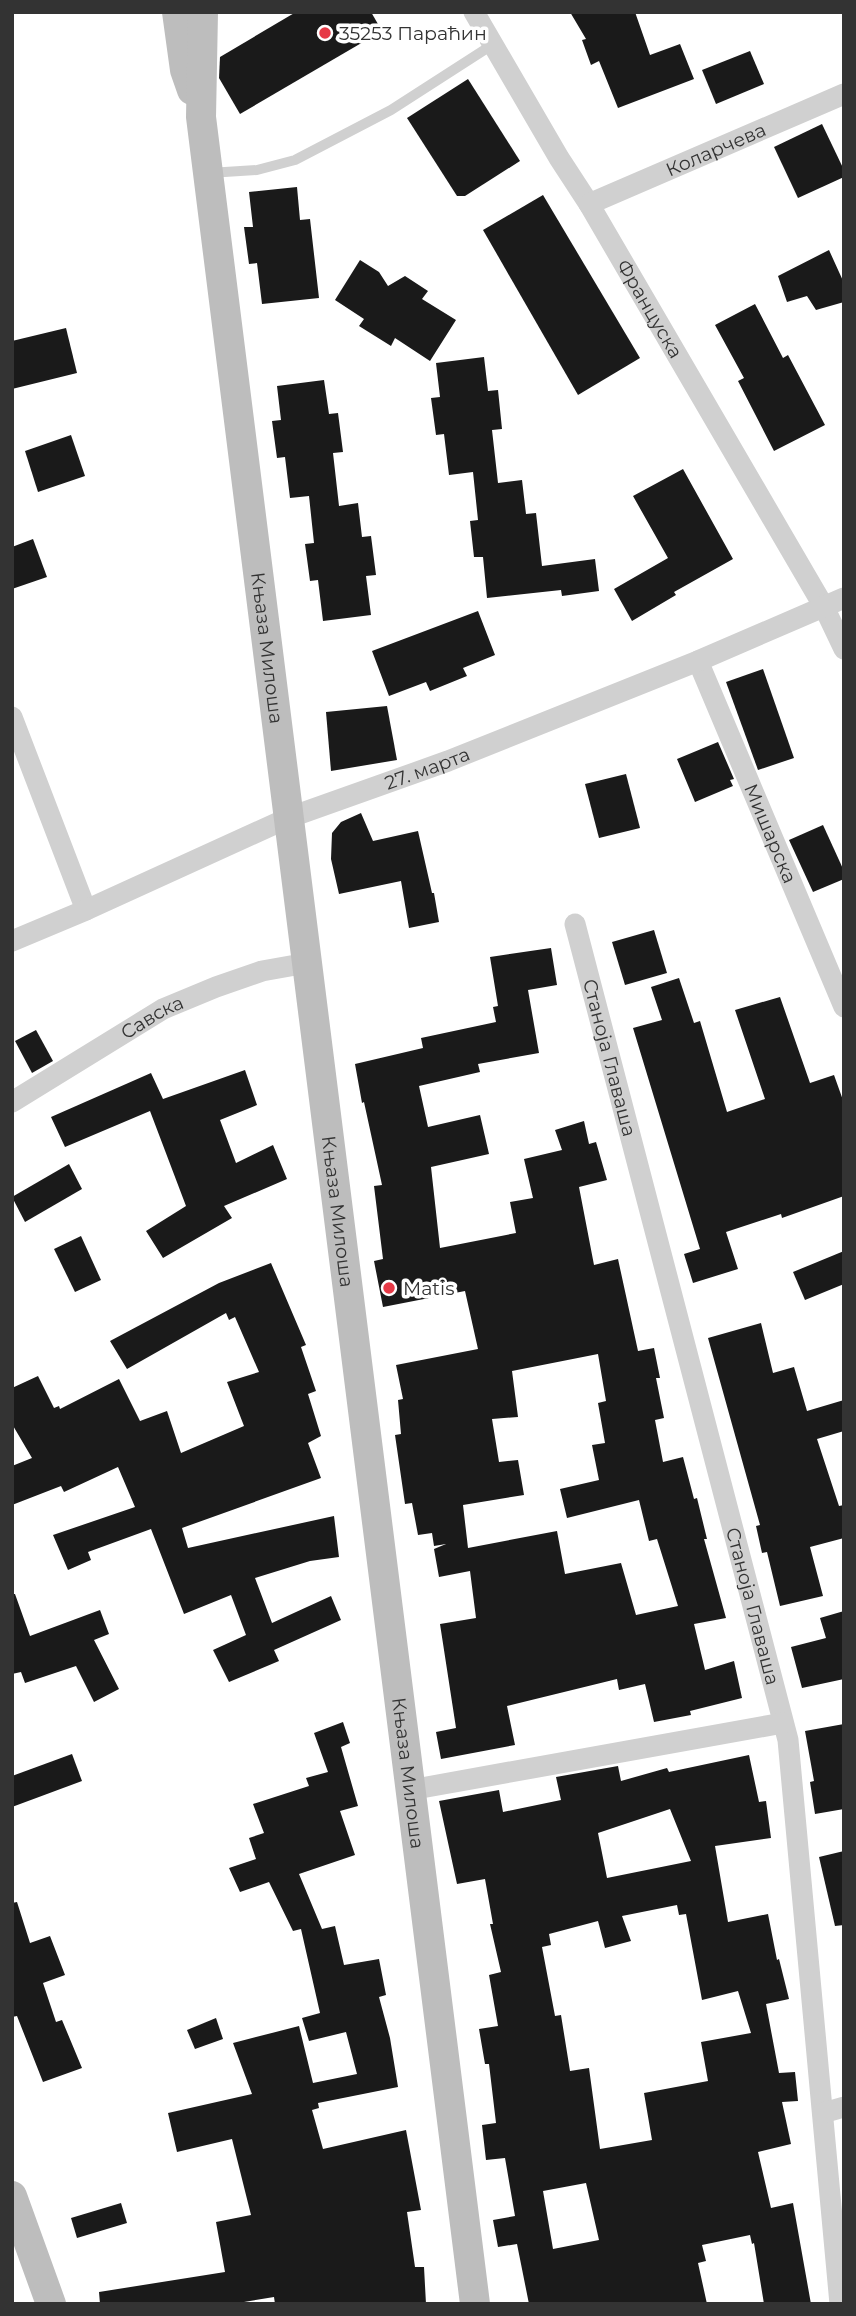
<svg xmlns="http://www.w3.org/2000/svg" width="856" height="2316" font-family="Montserrat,sans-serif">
	<rect width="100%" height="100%" fill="#fff"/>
	<g fill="#1a1a1a" fill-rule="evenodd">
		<polygon points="296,12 371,12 382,31 240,114 219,78 220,57"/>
		<polygon points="570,12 635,12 650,55 680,44 694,79 618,108 599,61 591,65 582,40 586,39"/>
		<polygon points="750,51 764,84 716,104 702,70"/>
		<polygon points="468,79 520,161 465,196 457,196 407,118"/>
		<polygon points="822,124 844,170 844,177 798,198 774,147"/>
		<polygon points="297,187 300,220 310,219 319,298 262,304 257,263 249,264 244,227 253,227 249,192"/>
		<polygon points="543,195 640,358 578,395 483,230"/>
		<polygon points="829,250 844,283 844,302 816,310 807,296 787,302 778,276"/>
		<polygon points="360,260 379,272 388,286 405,276 428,291 422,299 456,320 430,361 395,338 391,346 359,326 364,319 335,300"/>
		<polygon points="755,304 783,358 788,355 825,425 774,451 738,381 744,378 715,325"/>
		<polygon points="66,328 77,373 12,389 12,341"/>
		<polygon points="484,357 488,391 498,390 502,429 492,430 498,483 522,480 526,514 536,513 542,566 595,559 599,591 562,596 561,590 487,598 483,557 474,557 470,521 478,520 473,472 449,475 444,434 436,435 431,398 440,397 436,363"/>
		<polygon points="324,380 329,414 338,413 343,452 333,453 339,506 358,503 362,537 371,536 376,575 366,576 371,615 323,621 318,580 310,581 305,544 314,543 309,496 290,498 285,457 277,458 272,421 281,420 277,386"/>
		<polygon points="71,435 85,476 38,492 25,451"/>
		<polygon points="683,469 733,559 674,592 676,595 632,621 614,589 668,558 633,496"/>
		<polygon points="33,539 47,577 12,589 12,547"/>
		<polygon points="478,611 495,655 463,668 467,676 430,691 426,682 389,696 372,651"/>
		<polygon points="763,669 794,758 758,770 726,682"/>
		<polygon points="387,706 397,760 331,771 326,712"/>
		<polygon points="718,742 734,779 730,780 733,786 695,802 677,759"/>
		<polygon points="626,774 640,828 599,838 585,784"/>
		<polygon points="361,813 373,841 418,831 432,893 434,893 439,922 409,928 401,881 339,894 331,859 332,833 341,822"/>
		<polygon points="823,825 844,871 844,879 813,892 789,840"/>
		<polygon points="654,930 667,973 625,985 612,942"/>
		<path d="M551,948L557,985L528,990L539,1053L478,1064L480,1072L419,1086L428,1127L480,1115L489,1154L431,1167L440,1248L516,1233L510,1202L533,1198L524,1159L562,1150L555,1130L584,1121L589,1144L596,1142L607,1180L579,1187L594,1265L618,1259L638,1351L654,1348L660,1378H656L664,1418L655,1420L663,1462L683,1457L694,1499L697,1498L707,1539H704L726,1618L694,1624L705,1670L734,1661L742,1698L690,1711L691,1715L654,1722L645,1684L619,1690L617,1679L507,1706L515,1745L441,1759L436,1732L456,1728L440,1624L476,1618L470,1571L439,1577L434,1549L446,1544L434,1546L432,1533L418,1535L412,1503L405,1504L395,1435L401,1434L398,1400L403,1399L396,1365L478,1349L465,1291L383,1307L374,1261L383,1259L374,1186L382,1185L364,1102L362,1103L355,1064L423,1048L421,1038L496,1022L493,1007L498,1006L490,957ZM598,1354L606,1401L598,1403L605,1443L592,1445L599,1480L560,1489L567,1518L639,1500L649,1541L657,1539L678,1606L636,1615L621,1563L565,1574L557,1531L468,1548L463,1505L524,1495L518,1460L499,1462L492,1419L518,1417L512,1371Z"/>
		<polygon points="679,978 694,1023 700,1021 727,1112 765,1099 735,1010 780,997 810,1083 834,1075 844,1103 844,1196 782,1218 781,1214 726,1232 738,1269 693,1283 684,1254 700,1249 633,1028 662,1020 651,987"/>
		<polygon points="36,1030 53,1061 32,1073 15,1041"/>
		<polygon points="245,1070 257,1105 220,1120 236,1163 273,1145 287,1179 224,1206 232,1218 163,1258 146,1231 186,1206 150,1111 65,1147 51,1117 151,1073 163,1099"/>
		<polygon points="69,1164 82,1189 25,1222 12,1197"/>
		<polygon points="81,1236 101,1280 75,1292 54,1249"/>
		<polygon points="844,1251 844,1284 805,1300 793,1272"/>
		<polygon points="271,1263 306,1345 301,1347 316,1391 308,1394 321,1436 308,1443 321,1478 182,1528 188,1548 334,1516 339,1557 310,1561 255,1578 272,1623 331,1596 341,1620 274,1650 279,1661 229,1682 213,1650 246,1635 231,1595 184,1614 151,1529 88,1552 91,1560 68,1570 53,1535 135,1507 118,1467 64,1492 61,1486 12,1505 12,1466 32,1458 12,1424 12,1388 38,1376 54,1408 59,1406 60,1409 119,1379 140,1421 167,1411 181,1453 244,1426 227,1382 259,1372 235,1317 229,1320 226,1313 127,1369 110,1341 219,1283"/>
		<polygon points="761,1323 773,1373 794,1367 807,1411 844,1400 844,1431 817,1439 839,1506 844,1505 844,1538 810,1547 823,1596 780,1606 767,1552 762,1553 756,1526 760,1525 708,1338"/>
		<polygon points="12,1594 15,1594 30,1636 100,1610 109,1634 94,1640 119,1689 94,1702 76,1666 25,1683 21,1672 12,1674"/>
		<polygon points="844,1611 844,1679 802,1688 791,1647 826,1638 820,1618"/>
		<polygon points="343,1722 350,1743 341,1747 358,1806 340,1811 355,1855 299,1874 322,1929 335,1926 344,1965 379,1959 386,1995 379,1997 390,2038 398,2087 318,2103 319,2108 312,2110 323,2149 406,2130 421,2210 407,2212 415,2267 424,2267 426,2304 275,2304 274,2297 232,2304 100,2304 99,2292 225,2272 216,2222 251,2215 232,2139 177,2152 168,2113 252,2094 233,2043 299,2026 313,2083 357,2074 346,2032 309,2041 302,2018 320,2013 301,1929 293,1931 269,1882 240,1892 229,1868 256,1859 249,1838 264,1833 253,1804 309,1786 306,1778 328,1772 314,1733"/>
		<polygon points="844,1724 844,1809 815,1814 810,1782 814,1781 805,1731"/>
		<polygon points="72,1754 82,1781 12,1807 12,1776"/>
		<path d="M749,1755L759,1802L766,1801L771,1838L715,1846L728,1922L768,1914L777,1960L779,1959L789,1999L766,2004L779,2073L795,2072L798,2101L782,2102L791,2144L758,2152L771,2208L793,2203L811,2304H764L754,2243L752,2244L750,2235L702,2245L706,2261L698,2263L707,2304H529L517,2244L498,2247L493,2220L515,2216L505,2158L486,2160L482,2125L496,2123L489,2064H485L479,2029L498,2026L489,1975L501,1972L490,1924H493L485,1879L457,1884L439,1801L499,1790L503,1812L561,1800L556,1777L618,1766L621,1781L667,1768L669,1772ZM670,1809L691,1861L607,1878L598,1833ZM677,1905L679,1915L686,1914L702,2000L738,1991L751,2033L701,2042L708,2081L644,2093L652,2140L600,2149L589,2068L570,2071L561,2015L555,2016L542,1947L551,1945L549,1934L598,1921L605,1948L631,1941L622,1916ZM586,2183L599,2240L553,2249L543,2191Z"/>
		<polygon points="844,1851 844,1925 835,1926 819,1857"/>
		<polygon points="17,1902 30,1943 50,1936 65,1975 43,1983 56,2022 62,2020 82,2068 43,2082 17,2016 12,2017 12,1903"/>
		<polygon points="216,2018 223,2039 195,2049 187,2030"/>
		<polygon points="121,2203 127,2223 77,2238 71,2218"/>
	</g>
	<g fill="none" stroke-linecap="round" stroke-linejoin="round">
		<polyline stroke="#d0d0d0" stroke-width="10" points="209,173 257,170 295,160 391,110 492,45"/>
		<g stroke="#d0d0d0" stroke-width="21">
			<path id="s1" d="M474,12L559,158L589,204L824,607L844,649"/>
			<path id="s2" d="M589,204L844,94"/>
			<path id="s3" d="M698,661L844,1007"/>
			<polyline points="12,717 86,910"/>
			<path id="s4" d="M575,924L788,1740L840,2304"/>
			<path id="s5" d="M12,941L86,910L288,818L448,761L698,661L844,598"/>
			<path id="s6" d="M12,1102L163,1009L216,987L262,971L307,963"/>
			<polyline points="410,1790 783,1723"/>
			<polyline points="823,2113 844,2107"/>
		</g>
		<g stroke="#bdbdbd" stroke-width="30">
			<polyline points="177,12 185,70 192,90"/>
			<path id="s7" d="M203,12L201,117L475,2304"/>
			<polyline points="12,2196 51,2304"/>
		</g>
	</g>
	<g fill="#e63946" stroke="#fff" stroke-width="2.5">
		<circle cx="325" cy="33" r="7"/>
		<circle cx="389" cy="1288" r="7"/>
	</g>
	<g text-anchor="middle" stroke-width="7" stroke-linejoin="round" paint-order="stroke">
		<g font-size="19" fill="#333" stroke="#fff" text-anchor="start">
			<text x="339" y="40">35253 Параћин</text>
			<text x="403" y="1295">Matis</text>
		</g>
		<g font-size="19" fill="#333" stroke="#fff">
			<text dy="7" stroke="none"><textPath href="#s2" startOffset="138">Коларчева</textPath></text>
			<text dy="7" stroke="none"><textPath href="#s1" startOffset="345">Француска</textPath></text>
			<text dy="7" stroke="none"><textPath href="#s7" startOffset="640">Књаза Милоша</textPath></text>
			<text dy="7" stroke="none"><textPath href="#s5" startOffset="450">27. марта</textPath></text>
			<text dy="7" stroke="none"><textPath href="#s3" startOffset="187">Мишарска</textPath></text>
			<text dy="7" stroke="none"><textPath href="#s6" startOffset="164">Савска</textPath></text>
			<text dy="7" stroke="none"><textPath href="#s4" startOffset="138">Станоја Главаша</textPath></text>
			<text dy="7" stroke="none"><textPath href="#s7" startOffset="1208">Књаза Милоша</textPath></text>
			<text dy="7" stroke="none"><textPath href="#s4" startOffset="705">Станоја Главаша</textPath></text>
			<text dy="7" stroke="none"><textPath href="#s7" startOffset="1774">Књаза Милоша</textPath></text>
		</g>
	</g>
	<rect width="856" height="2316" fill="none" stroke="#333333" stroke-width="28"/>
</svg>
